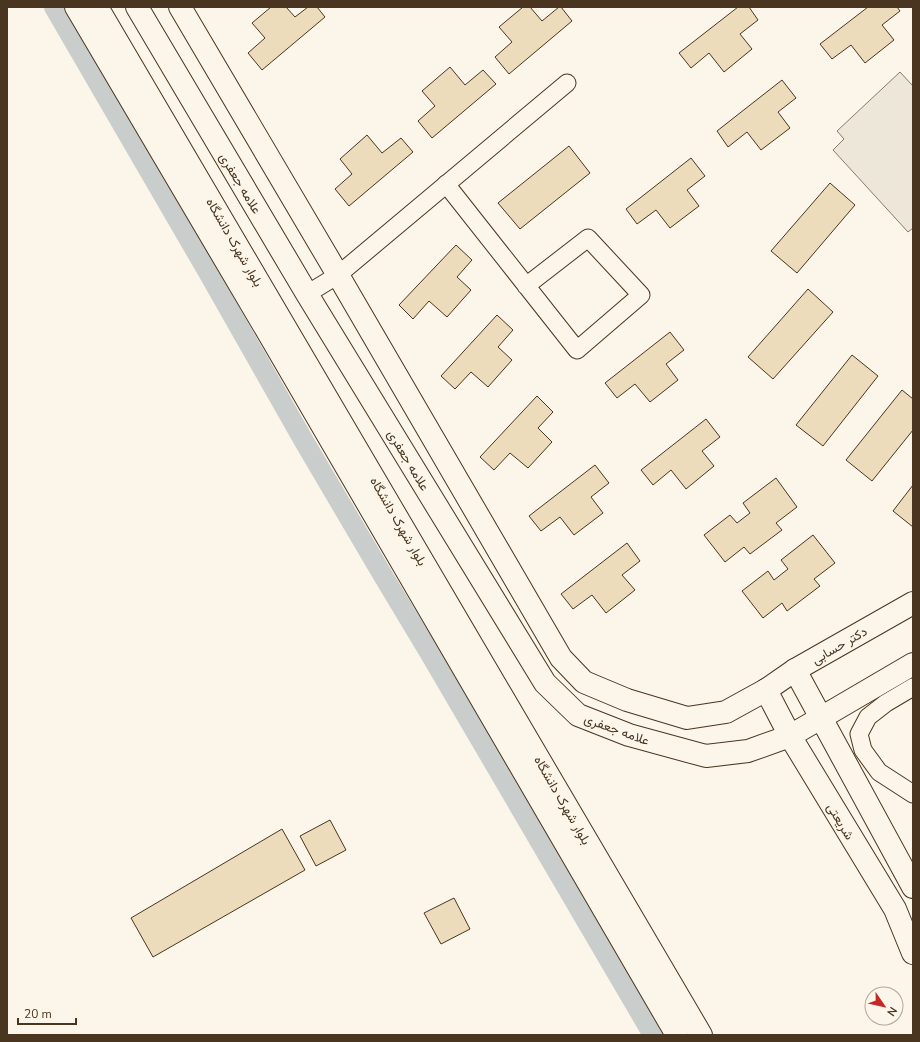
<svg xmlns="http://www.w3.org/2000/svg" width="920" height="1042" font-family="'Nunito Sans',Vazirmatn,sans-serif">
	<rect width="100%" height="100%" fill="#fbf6e9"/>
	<polygon fill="#ede7d9" stroke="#887966" points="900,72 913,86 913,228 908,232 833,150 844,139 837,131"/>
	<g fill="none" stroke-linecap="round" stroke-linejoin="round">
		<polyline stroke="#c9cecd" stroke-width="20" points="54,7 209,274 305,443 385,579 429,652 653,1035"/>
	</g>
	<g fill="#ecdcbc" stroke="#4a3520">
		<polygon points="271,7 286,7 295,17 308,7 317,7 325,17 262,70 248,53 265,38 252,23"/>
		<polygon points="523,7 530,7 542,21 559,7 561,7 572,21 509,74 495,57 512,42 499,27"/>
		<polygon points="738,7 749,7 758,20 740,34 752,49 724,72 709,53 691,68 679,53"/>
		<polygon points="868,7 897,7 900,11 882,25 894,40 865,63 851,45 832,59 820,44"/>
		<polygon points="450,67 465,85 483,70 496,84 432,138 418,121 435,106 422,91"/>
		<polygon points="782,80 796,98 778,112 790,128 761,150 747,132 728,147 717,131"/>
		<polygon points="367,135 382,153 401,138 413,152 349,206 335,189 352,174 340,159"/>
		<polygon points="569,146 590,173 520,229 498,203"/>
		<polygon points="691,158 705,176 687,190 699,206 670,228 656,210 637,224 626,209"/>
		<polygon points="830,183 855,205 797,273 771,251"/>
		<polygon points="456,245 472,260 457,277 471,290 447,317 429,301 413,319 399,305"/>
		<polygon points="808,289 833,312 773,379 748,357"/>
		<polygon points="497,315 513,330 498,347 512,360 488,387 471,372 455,389 441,376"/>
		<polygon points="670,332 684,350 666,364 678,380 650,402 635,384 617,398 605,383"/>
		<polygon points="852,355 878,376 823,446 796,425"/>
		<polygon points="902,390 913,399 913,430 872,481 846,460"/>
		<polygon points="537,396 553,412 538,428 552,442 528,468 510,453 494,470 480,457"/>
		<polygon points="706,419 720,437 702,451 714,466 686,489 671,470 653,485 641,470"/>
		<polygon points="595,465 609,483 591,497 603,513 574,535 560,517 541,531 529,516"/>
		<polygon points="776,478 797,507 776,523 782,530 750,554 744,547 725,562 704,535 730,515 737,523 750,513 743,503"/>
		<polygon points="913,485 913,527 893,511"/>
		<polygon points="813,535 835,563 814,579 820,586 787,611 782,603 763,618 742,591 768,571 774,580 788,569 781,560"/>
		<polygon points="627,543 640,561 622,575 635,590 606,613 592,595 573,609 561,594"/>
		<polygon points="330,820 346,850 316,866 300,836"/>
		<polygon points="282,829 305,870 153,957 131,918"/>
		<polygon points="454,898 470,929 441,944 424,913"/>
	</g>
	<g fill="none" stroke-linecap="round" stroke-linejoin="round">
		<defs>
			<g id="street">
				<polyline points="446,184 577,350 641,295 588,238 526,286"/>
				<polyline points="307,294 338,275 567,83"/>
				<polyline points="913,687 886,703 868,717 859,734 863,750 879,772 913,794"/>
			</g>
			<g id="secondary">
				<polyline points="76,7 266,329 677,1035"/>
				<polyline points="97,7 701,1035"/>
				<polyline points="137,7 307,294 545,683 578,715 629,735 706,756 748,751 790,736 913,664"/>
				<polyline points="180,7 338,275 561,658 584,682 627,700 687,718 726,712 766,690 795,670 913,603"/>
				<polyline points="795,670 913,887"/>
				<polyline points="766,690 790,736 895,909 913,953"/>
			</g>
		</defs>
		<use href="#street" stroke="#4a3520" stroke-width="19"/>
		<use href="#secondary" stroke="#4a3520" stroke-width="24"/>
		<use href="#street" stroke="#fbf6e9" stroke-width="17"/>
		<use href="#secondary" stroke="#fbf6e9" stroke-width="22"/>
	</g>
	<g text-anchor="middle" stroke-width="3" stroke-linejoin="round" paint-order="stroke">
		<g font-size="13" fill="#4a3520" stroke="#fbf6e9">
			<text transform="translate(241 183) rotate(59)" y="5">علامه جعفری</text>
			<text transform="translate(235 242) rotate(60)" y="5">بلوار شهرک دانشگاه</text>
			<text transform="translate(409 460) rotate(59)" y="5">علامه جعفری</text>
			<text transform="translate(399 521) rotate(60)" y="5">بلوار شهرک دانشگاه</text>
			<text transform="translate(839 645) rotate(-30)" y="5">دکتر حسابی</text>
			<text transform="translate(617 729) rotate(20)" y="5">علامه جعفری</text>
			<text transform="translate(563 800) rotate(60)" y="5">بلوار شهرک دانشگاه</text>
			<text transform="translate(841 821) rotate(59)" y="5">شریعتی</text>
		</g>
	</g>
	<rect width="920" height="1042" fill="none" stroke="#4a3520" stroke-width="16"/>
	<g transform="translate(884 1006) rotate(124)"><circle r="19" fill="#fbf6e9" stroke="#b4a999"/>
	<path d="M0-3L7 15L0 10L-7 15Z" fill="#c62828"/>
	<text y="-6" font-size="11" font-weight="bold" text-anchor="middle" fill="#4a3520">N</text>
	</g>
	<path d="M18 1018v6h58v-6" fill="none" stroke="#4a3520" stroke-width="2"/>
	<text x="24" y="1018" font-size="12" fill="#4a3520" stroke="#fbf6e9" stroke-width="3" paint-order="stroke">20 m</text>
</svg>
